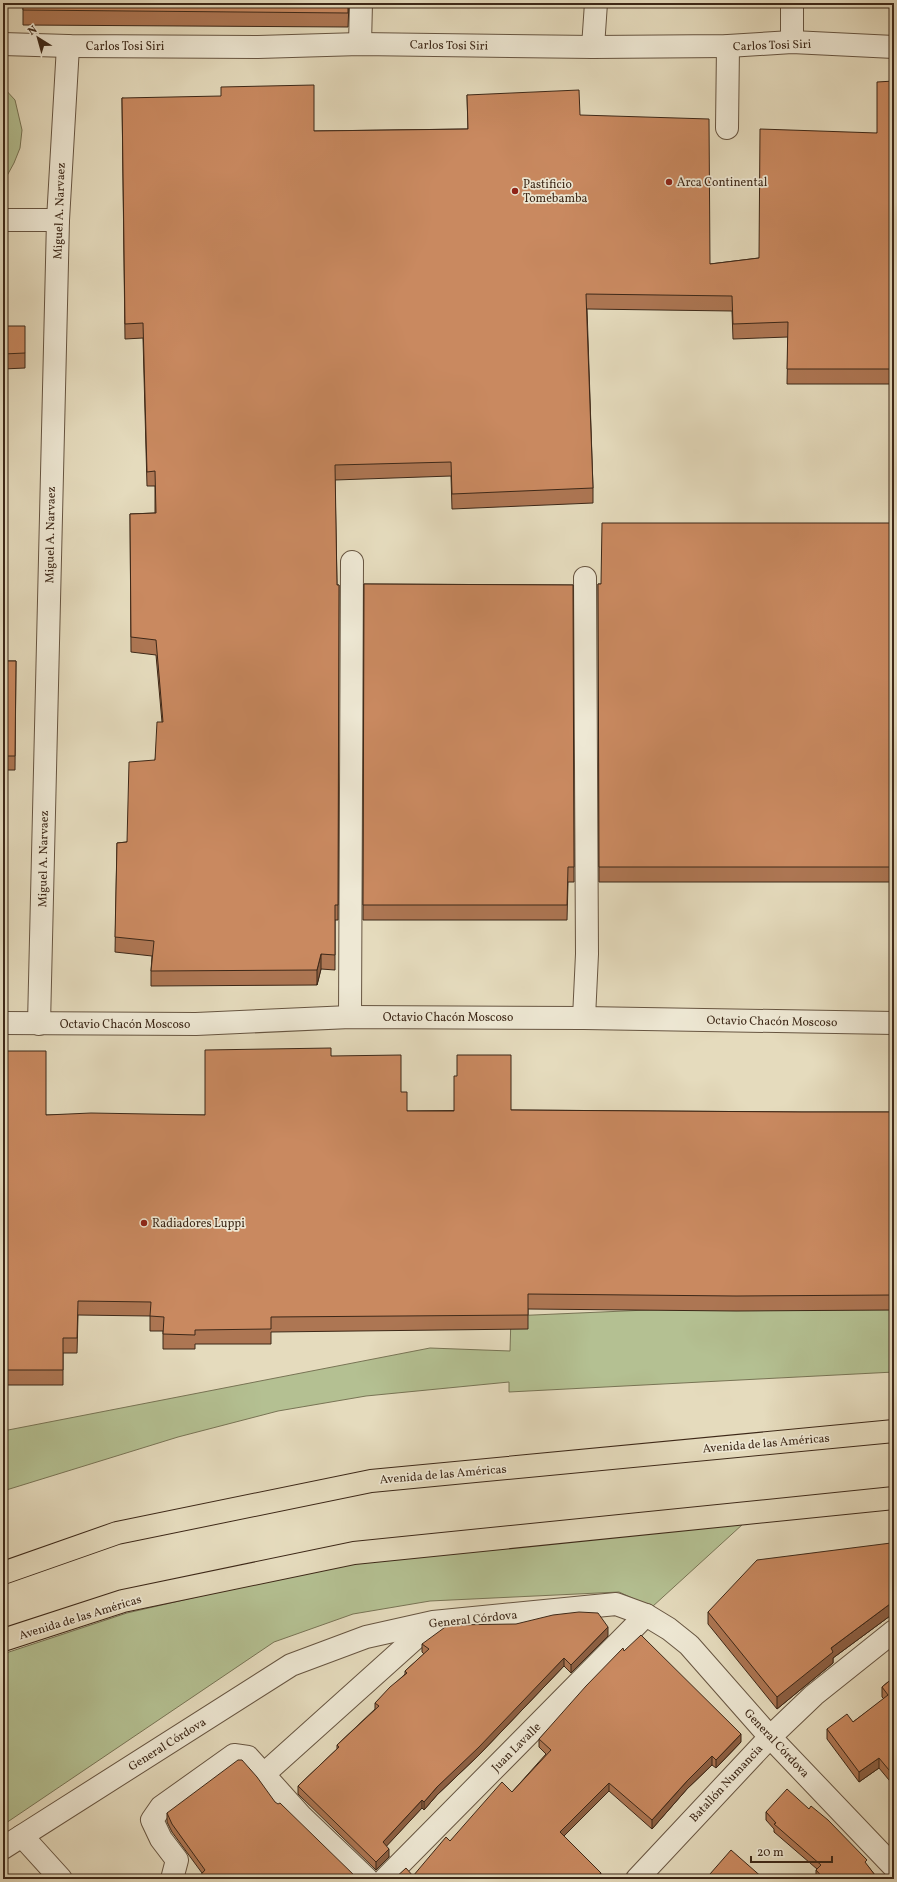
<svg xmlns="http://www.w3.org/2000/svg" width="897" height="1882" font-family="Vollkorn,serif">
	<rect width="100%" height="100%" fill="#e5dbbd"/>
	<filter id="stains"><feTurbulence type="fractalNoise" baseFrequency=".005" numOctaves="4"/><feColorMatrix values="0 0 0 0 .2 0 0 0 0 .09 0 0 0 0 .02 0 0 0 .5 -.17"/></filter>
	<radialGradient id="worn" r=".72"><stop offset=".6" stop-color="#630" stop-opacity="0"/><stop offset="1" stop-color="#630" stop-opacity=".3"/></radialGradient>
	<g fill="#b4c092" stroke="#787455">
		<polygon points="3,87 15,100 22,130 20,148 14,163 3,183"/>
		<polygon points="894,1302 894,1372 509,1392 509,1382 366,1396 278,1411 178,1437 3,1491 3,1431 430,1348 510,1351 511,1316 806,1303"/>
		<polygon points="743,1524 652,1607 619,1592 430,1601 353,1614 274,1642 3,1825 3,1654 127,1613 357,1560"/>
	</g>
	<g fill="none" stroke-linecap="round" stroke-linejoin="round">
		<defs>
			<g id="minor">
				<polyline points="792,42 792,3"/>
				<polyline points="3,44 68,46 258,47 360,44 593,47 728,46 792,42 894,47"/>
				<polyline points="360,44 361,3"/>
				<polyline points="593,47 596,3"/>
				<polyline points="727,128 728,46"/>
				<polyline points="3,220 58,220"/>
				<polyline points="350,1017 352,562"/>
				<polyline points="584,1018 587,954 585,578"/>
				<polyline points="3,1023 196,1024 350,1017 584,1018 894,1023"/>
				<polyline points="39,1024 58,220 68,46"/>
				<polyline points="264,1774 431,1624"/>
				<polyline points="22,1836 61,1879"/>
				<polyline points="3,1848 291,1665 366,1637 433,1622 616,1604 646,1615 669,1629 689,1645 770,1737 894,1867"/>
				<polyline points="172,1879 177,1860 161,1839 152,1820 161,1807 234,1755 248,1757 302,1817 367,1879"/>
				<polyline points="385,1879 646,1615"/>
				<polyline points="637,1879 770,1737 814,1695 894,1631"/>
			</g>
			<g id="major">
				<polyline points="3,1573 117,1533 371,1481 894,1431"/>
				<polyline points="3,1640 123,1601 354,1553 894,1498"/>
			</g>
		</defs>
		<use href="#minor" stroke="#675541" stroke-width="24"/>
		<use href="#major" stroke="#3d2818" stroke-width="24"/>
		<use href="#minor" stroke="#eee8d4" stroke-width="22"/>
		<use href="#major" stroke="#e5dbbd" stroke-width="22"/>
	</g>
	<g fill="#ad7653" stroke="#3d2818">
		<polygon points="23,3 349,3 348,27 23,25"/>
		<rect x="494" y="3" width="31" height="4"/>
		<polygon points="894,81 894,384 787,384 788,337 733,339 732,311 587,309 593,488 593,503 452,509 451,476 335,480 337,585 339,585 338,920 335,920 335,970 321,969 317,985 151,986 151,971 152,956 115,952 117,843 127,842 155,760 162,722 156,655 131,652 130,514 155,513 155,486 147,486 143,338 125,339 122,98 314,131 468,129 467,95 580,115 710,264 759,258 877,133"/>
		<polygon points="3,326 25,353 25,368 3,369"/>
		<polygon points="894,523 894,882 599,882 598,584 601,584"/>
		<polygon points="364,584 573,585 574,882 568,882 567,920 363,920"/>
		<polygon points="3,661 16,661 15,770 3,770"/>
		<polygon points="3,1051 46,1115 205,1115 331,1056 401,1092 407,1111 511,1110 801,1112 894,1112 894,1310 736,1311 528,1309 528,1329 271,1332 271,1344 195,1344 195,1349 163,1349 163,1331 150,1331 150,1316 78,1315 77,1353 63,1353 63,1385 3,1385"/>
		<polygon points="894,1543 894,1613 833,1658 833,1663 777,1709 708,1624 708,1612"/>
		<polygon points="608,1636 571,1673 564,1666 479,1755 437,1795 424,1810 422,1808 386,1846 389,1857 376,1870 298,1794 298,1786 337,1749 337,1745 375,1709 375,1703 405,1674 405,1671 424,1654 422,1652 422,1644"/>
		<polygon points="624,1651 741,1742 716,1768 712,1765 687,1789 652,1829 609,1791 564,1836 601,1879 413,1876 450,1841 512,1792 546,1754 539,1747 539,1739"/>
		<polygon points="894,1677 894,1786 879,1768 859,1782 827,1739 827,1729 853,1722 884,1699 882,1697 882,1687"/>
		<polygon points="275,1802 202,1873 172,1832 167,1822 167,1813"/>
		<polygon points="893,1806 894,1806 894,1817 893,1816"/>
		<polygon points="766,1812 867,1865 878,1879 817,1879 816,1878 816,1870 817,1869 774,1832 774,1829 766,1820"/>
	</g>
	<g fill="#8d6043" stroke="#3d2818">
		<polygon points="321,954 321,969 317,985 317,970"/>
		<polygon points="894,1601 894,1613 833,1658 833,1663 777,1709 777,1697 831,1648"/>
		<polygon points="608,1627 608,1636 571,1673 571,1665"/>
		<polygon points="564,1658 564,1666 479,1755 437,1795 424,1810 424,1802 437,1787"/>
		<polygon points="741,1734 741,1742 716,1768 716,1760"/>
		<polygon points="712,1756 712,1765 687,1789 652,1829 652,1820 687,1781"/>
		<polygon points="879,1758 879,1768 859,1782 859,1772"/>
		<polygon points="609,1783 609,1791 560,1840 560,1832"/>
		<polygon points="422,1800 422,1808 383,1850 383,1842"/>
		<polygon points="389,1849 389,1857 376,1870 376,1862"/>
		<polygon points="601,1873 601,1879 594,1879"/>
	</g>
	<g fill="#c98960" stroke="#3d2818">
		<polygon points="23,3 348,3 348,13 23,10"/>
		<polygon points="894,81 894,369 787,369 788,322 733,324 732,296 586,294 593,488 452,494 451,462 335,465 337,585 339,585 338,905 335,905 335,955 321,954 317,970 151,971 154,941 115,937 117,843 127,842 129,762 155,760 157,722 163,722 156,640 131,637 130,514 156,513 155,471 147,472 143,323 125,324 122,98 221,96 221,87 314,85 314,131 468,129 467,95 579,90 580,115 709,119 710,264 759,258 760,129 877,133 877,82"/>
		<polygon points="3,326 25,326 25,353 3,354"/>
		<polygon points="602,523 894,523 894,867 599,867 598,584 601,584"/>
		<polygon points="364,584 573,585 574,867 568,867 567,905 363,905"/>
		<polygon points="3,661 16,661 15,756 3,756"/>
		<polygon points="331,1048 331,1056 401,1055 401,1092 407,1092 407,1111 454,1111 454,1076 457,1076 457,1055 511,1055 511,1110 801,1112 894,1112 894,1295 736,1296 528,1294 528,1315 271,1317 271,1329 195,1330 195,1335 163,1334 164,1317 150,1316 151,1302 78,1301 77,1338 63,1338 63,1370 3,1370 3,1051 46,1051 46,1115 91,1113 205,1115 205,1050"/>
		<polygon points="891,1543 894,1543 894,1601 831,1648 833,1652 777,1697 708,1612 757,1560"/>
		<polygon points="579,1612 598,1613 608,1627 571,1665 564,1658 479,1747 437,1787 424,1802 422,1800 383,1842 389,1849 376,1862 298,1786 339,1747 337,1745 379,1706 375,1703 390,1687 407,1673 405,1671 429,1649 422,1644 448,1625 516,1624 553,1615"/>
		<polygon points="641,1635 741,1734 716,1760 712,1756 687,1781 652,1820 609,1783 560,1832 601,1873 594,1879 394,1879 406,1868 413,1876 446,1837 450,1841 502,1782 512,1792 551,1750 539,1739 586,1686 623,1648 624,1651"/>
		<polygon points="894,1677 894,1776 879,1758 859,1772 827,1729 847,1714 853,1722 888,1695 882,1687"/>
		<polygon points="238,1760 242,1760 257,1777 275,1802 278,1804 280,1803 358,1879 197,1879 205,1870 172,1824 167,1813"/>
		<polygon points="787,1789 809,1809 811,1806 828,1820 867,1860 865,1862 878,1879 824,1879 816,1870 821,1865 774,1824 776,1823 766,1812"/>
		<polygon points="731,1850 764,1879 710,1879 712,1876 710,1874"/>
	</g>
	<g fill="#8f2418" stroke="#eee8d4" stroke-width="1.5">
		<circle cx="669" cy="182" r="4"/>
		<circle cx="515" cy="191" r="4"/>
		<circle cx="144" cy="1223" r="4"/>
	</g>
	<g text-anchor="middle" stroke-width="3.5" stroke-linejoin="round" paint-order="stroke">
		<g font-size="12" fill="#3d2818" stroke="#eee8d4">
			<text transform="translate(449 45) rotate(1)" y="4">Carlos Tosi Siri</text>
			<text transform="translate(772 45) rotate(-2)" y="4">Carlos Tosi Siri</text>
			<text x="125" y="50">Carlos Tosi Siri</text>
			<text transform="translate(59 211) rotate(-88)" y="4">Miguel A. Narvaez</text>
			<text transform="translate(50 535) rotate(-89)" y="4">Miguel A. Narvaez</text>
			<text transform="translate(43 859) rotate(-89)" y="4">Miguel A. Narvaez</text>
			<text x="448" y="1021">Octavio Chacón Moscoso</text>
			<text transform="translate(772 1021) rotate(1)" y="4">Octavio Chacón Moscoso</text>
			<text x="125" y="1028">Octavio Chacón Moscoso</text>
			<text transform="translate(766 1443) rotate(-5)" y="4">Avenida de las Américas</text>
			<text transform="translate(443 1474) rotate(-5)" y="4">Avenida de las Américas</text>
			<text transform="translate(80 1617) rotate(-17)" y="4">Avenida de las Américas</text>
			<text transform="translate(473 1619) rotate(-6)" y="4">General Córdova</text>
			<text transform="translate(777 1743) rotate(47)" y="4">General Córdova</text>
			<text transform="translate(167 1744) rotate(-32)" y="4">General Córdova</text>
			<text transform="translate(516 1747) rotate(-45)" y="4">Juan Lavalle</text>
			<text transform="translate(726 1783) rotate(-47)" y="4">Batallón Numancia</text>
		</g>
		<g font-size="12" fill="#3d2818" stroke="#eee8d4" text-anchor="start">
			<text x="677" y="186">Arca Continental</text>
			<text x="523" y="188">Pastificio<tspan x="523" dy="14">Tomebamba</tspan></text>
			<text x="152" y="1227">Radiadores Luppi</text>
		</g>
	</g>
	<rect width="897" height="1882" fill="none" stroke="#e5dbbd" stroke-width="16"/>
	<rect x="4" y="4" width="889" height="1874" fill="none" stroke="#3d2818" stroke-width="2"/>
	<rect x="8" y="8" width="881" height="1866" fill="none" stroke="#3d2818"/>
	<g transform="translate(38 38) rotate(323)" stroke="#eee8d4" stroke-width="3" paint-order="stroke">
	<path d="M0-3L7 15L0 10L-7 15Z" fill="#3d2818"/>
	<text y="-6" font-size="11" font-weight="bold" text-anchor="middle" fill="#3d2818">N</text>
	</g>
	<path d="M751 1856v6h81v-6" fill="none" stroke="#3d2818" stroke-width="2"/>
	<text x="757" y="1856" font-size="12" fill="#3d2818" stroke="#eee8d4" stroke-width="3" paint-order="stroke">20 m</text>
	<rect width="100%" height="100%" filter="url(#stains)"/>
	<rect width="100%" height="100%" fill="url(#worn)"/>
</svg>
